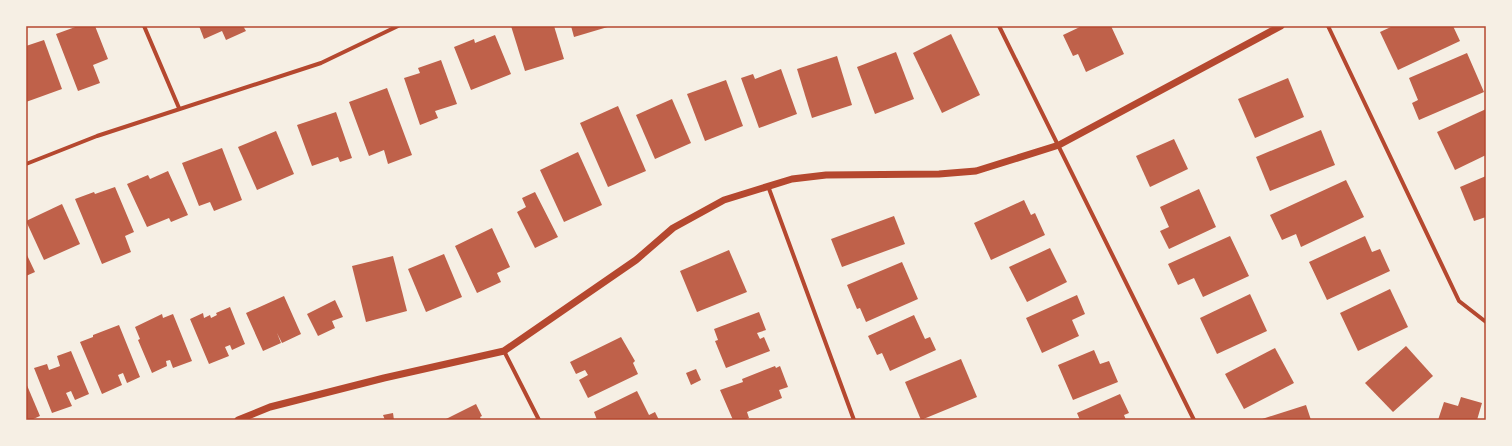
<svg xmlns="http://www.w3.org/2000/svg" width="1512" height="446" font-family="'PT Sans Narrow',sans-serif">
	<rect width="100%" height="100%" fill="#f6efe4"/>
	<g fill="#bf614a">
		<polygon points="78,26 95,26 108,59 93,65 100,83 78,91 56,34"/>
		<polygon points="199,26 243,26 246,31 226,40 222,31 204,39"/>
		<polygon points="511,26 554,26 564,59 525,71"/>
		<polygon points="571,26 611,26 574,37"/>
		<polygon points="1082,26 1111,26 1124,54 1086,72 1078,54 1073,56 1063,35"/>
		<polygon points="1393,26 1453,26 1460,41 1398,70 1380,32"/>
		<polygon points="951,34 980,95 942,113 913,53"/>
		<polygon points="495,35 511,74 471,90 454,47 474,39 475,43"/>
		<polygon points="44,40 62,89 26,102 26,46"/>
		<polygon points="896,52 914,99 875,114 857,67"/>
		<polygon points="1467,53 1484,92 1419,120 1412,103 1418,100 1409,78"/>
		<polygon points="837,56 852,105 812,118 797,69"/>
		<polygon points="441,60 457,104 435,111 438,118 420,125 404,78 420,73 418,68"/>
		<polygon points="781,69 797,114 759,128 741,78 753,74 755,79"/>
		<polygon points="1288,78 1304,117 1255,138 1238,99"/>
		<polygon points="726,80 743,126 705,141 687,94"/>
		<polygon points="387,88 412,155 388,164 384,150 369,156 349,102"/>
		<polygon points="672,99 691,143 655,159 636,115"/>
		<polygon points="618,106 646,171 608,187 580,123"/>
		<polygon points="1486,109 1486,155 1455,170 1437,132"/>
		<polygon points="336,112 352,158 340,162 338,157 312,166 297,125"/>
		<polygon points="1321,130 1335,165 1270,191 1256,157"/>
		<polygon points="276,131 294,174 257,190 238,147"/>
		<polygon points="1174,139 1188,169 1150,187 1136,156"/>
		<polygon points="222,148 242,200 214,211 210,202 199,206 182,163"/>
		<polygon points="578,152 602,205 564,222 540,170"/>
		<polygon points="168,171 188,215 171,222 169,218 147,227 127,184 148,175 150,179"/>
		<polygon points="1486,176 1486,217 1474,221 1460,187"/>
		<polygon points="1346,180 1364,217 1301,247 1296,234 1282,240 1270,215"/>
		<polygon points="115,187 134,232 125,236 131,252 102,264 75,199 94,192 95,194"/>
		<polygon points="1199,189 1216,227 1169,249 1160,231 1169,227 1160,207"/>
		<polygon points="535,192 558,237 535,248 517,212 526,207 522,198"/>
		<polygon points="1024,200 1031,215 1035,213 1045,235 991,260 974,223"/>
		<polygon points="62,204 80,244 44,260 26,221"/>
		<polygon points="894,216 905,244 842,267 831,239"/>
		<polygon points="492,228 510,267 497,273 501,282 477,293 455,246"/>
		<polygon points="1230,236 1249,276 1203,297 1194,278 1178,285 1168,264"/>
		<polygon points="1365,236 1372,252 1380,249 1390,271 1327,300 1309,262"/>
		<polygon points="1050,248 1067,282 1027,302 1009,267"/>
		<polygon points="729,250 747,292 697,312 680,271"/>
		<polygon points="26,253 35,272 26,276"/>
		<polygon points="444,254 462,297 426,312 408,269"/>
		<polygon points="393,256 407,311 366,322 352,266"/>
		<polygon points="902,262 918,299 866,322 860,308 857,309 847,285"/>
		<polygon points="1390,289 1408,327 1358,351 1340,313"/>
		<polygon points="1250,294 1267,331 1217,354 1200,318"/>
		<polygon points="1077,295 1085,314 1072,320 1079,336 1042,353 1026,318"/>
		<polygon points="284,296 301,334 282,343 277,333 281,343 263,351 246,313"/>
		<polygon points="335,300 343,317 332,321 335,328 318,336 307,314"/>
		<polygon points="230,307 245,344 232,350 230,345 225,347 229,356 209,364 190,319 203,313 204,318 210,315 211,318 217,315 216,313"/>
		<polygon points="759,312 766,330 757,333 760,339 764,337 770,351 726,368 715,341 718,340 714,329"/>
		<polygon points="162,314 163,318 173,314 192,361 173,368 170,360 166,361 167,366 152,373 138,340 140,339 135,327"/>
		<polygon points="914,315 925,339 930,337 936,350 890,371 882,353 877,355 868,336"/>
		<polygon points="119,325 140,377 127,383 123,373 118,375 122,385 102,394 80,342 93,337 93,335"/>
		<polygon points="621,337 635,361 633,363 638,374 588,398 579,380 588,375 585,370 576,374 570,362"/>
		<polygon points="1406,346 1433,376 1393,412 1365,383"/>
		<polygon points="1275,348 1294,383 1244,409 1225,374"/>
		<polygon points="1094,350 1100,364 1109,361 1118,382 1073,400 1058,365"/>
		<polygon points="71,351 89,394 75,400 71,391 66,393 72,406 52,413 34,368 47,364 49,370 60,366 57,356"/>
		<polygon points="961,359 977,397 921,420 905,382"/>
		<polygon points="775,366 776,368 780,366 788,387 779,390 782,398 747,412 749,418 744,420 733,420 720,390 743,382 742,379"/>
		<polygon points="696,369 701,380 691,385 686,373"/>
		<polygon points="26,383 40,416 31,420 26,420"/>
		<polygon points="637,391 649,415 655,412 659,420 597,420 594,412"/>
		<polygon points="1120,394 1129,413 1124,415 1126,420 1080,420 1077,413"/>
		<polygon points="1461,397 1482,403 1477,420 1438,420 1444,402 1458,406"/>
		<polygon points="476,404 482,416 480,417 481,419 478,420 444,420"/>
		<polygon points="1306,405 1311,420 1259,420"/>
		<polygon points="393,413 394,420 385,420 383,415"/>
	</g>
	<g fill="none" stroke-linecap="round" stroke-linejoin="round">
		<g stroke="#b5482f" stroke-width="4">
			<polyline points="144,26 179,108"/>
			<polyline points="999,26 1194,420"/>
			<polyline points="1328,26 1459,301 1486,322"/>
			<polyline points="26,164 97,136 321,63 398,26"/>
			<polyline points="768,186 854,420"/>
			<polyline points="504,351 539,420"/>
		</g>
		<polyline stroke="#b5482f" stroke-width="7" points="238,420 270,407 384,378 504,351 636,260 673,228 724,200 792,179 826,175 939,174 976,171 1059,145 1281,26"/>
	</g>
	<rect width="1512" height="446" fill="none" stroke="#f6efe4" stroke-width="54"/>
	<rect x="27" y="27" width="1458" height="392" fill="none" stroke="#b5482f" stroke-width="1.5"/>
</svg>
